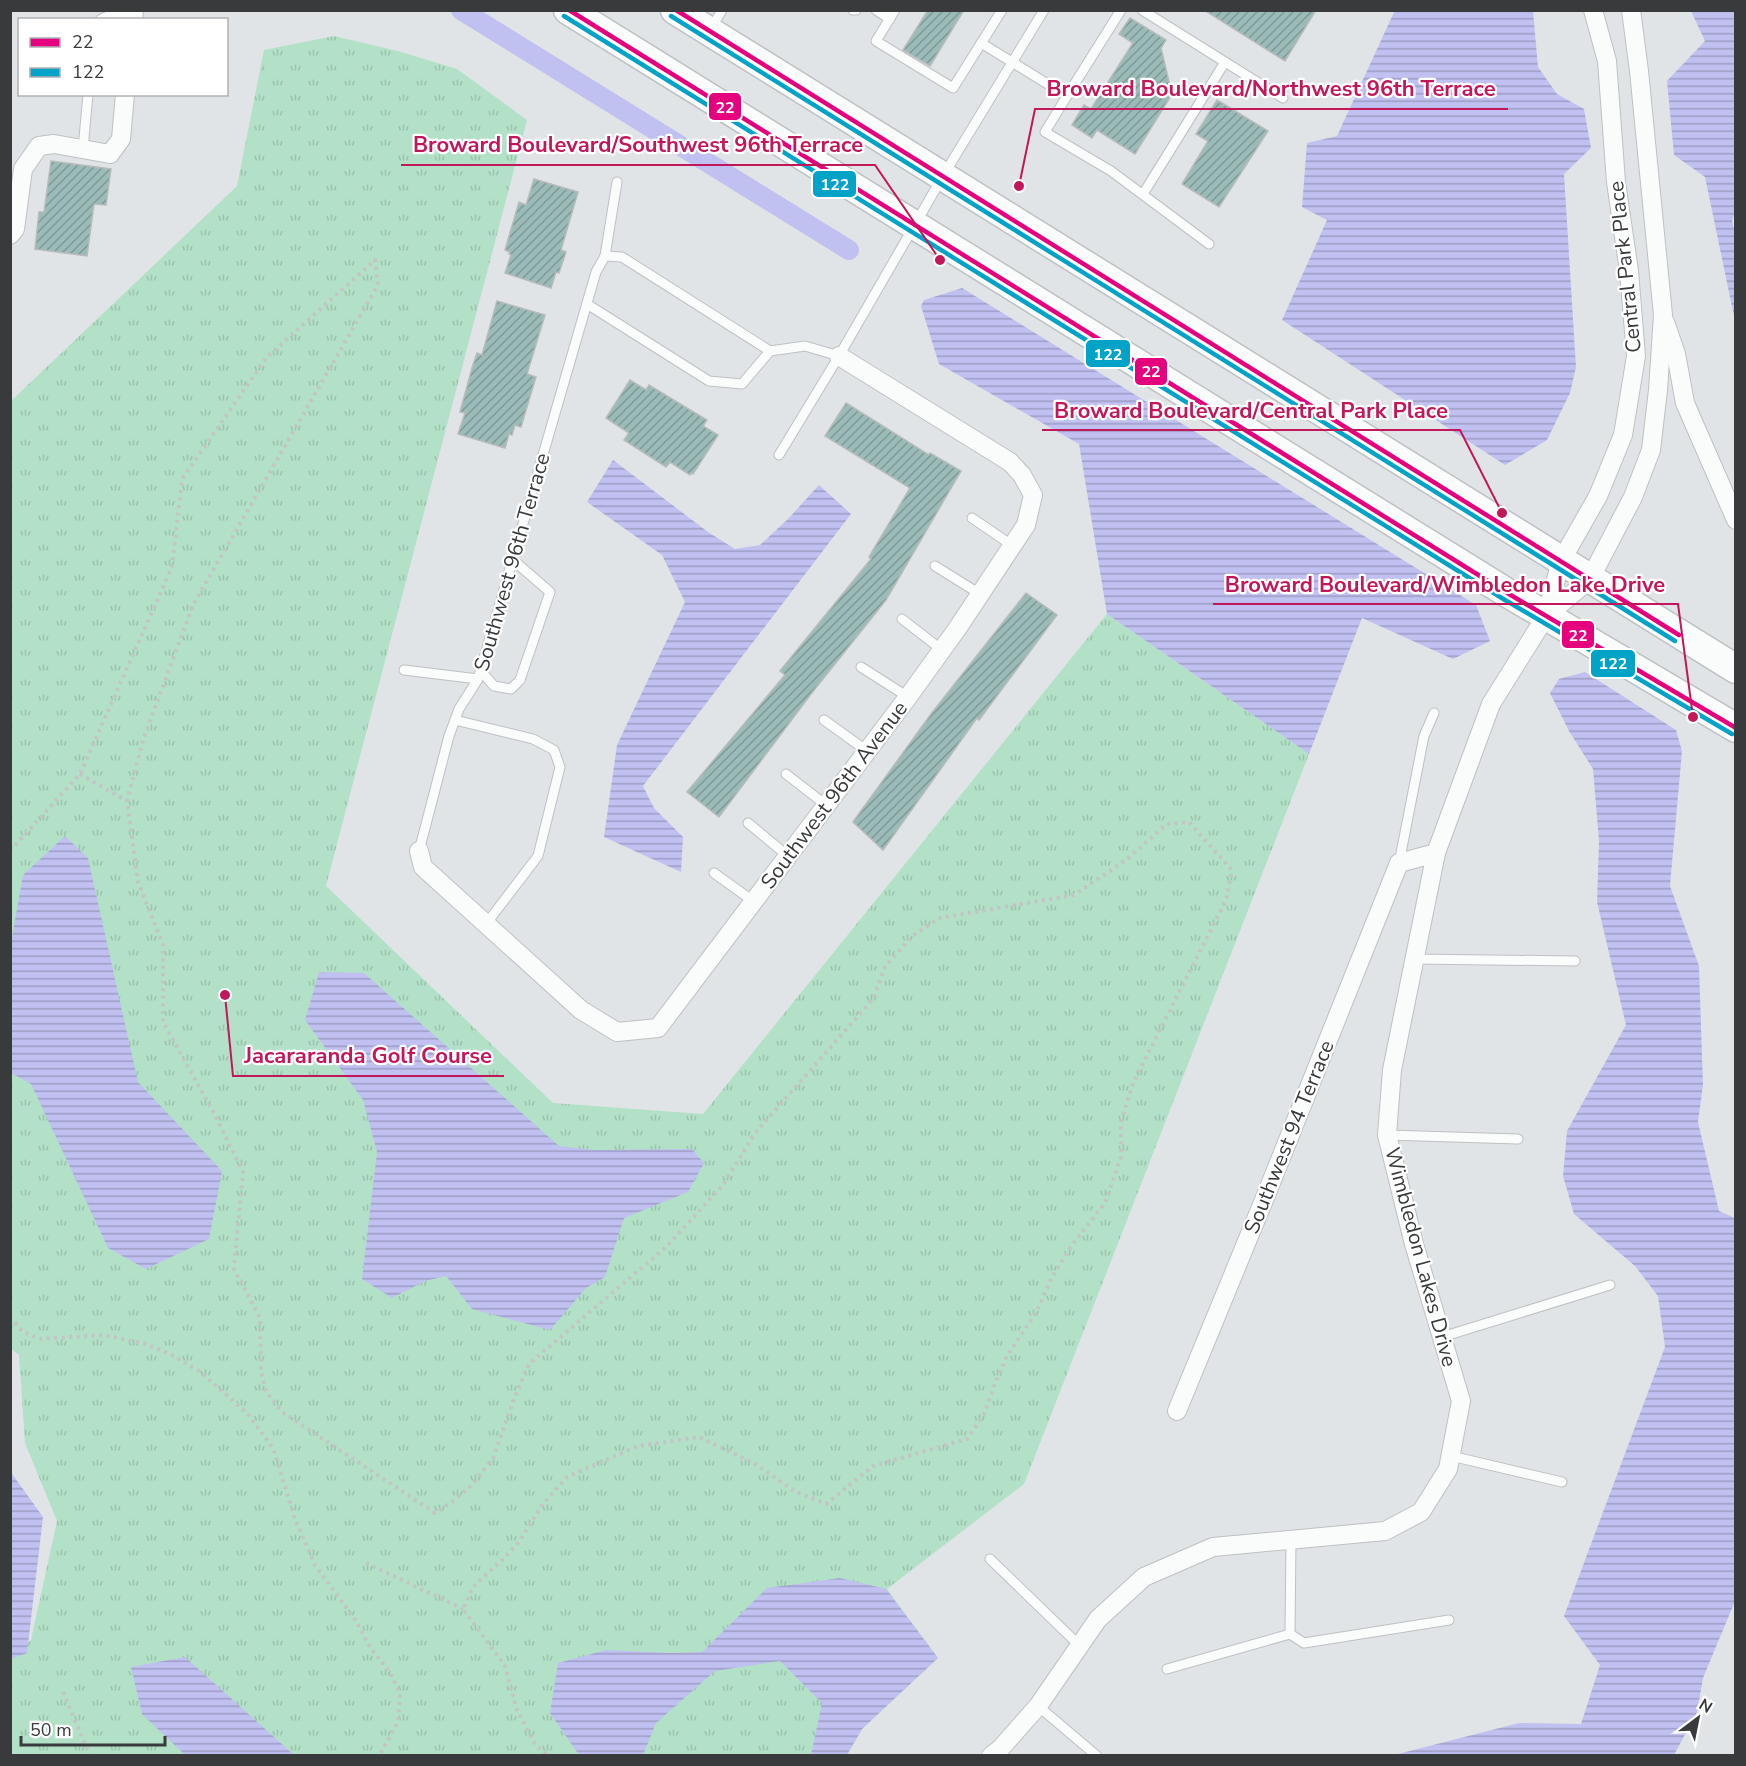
<svg xmlns="http://www.w3.org/2000/svg" width="1746" height="1766" font-family="'Nunito Sans',sans-serif">
	<defs>
		<pattern id="grass-tufts" width="24" height="20" patternUnits="userSpaceOnUse" patternTransform="scale(1.5)"><rect width="24" height="20" fill="#b3e1c7"/><path d="M3 7l-1-3M5 7V3M7 7l1-3M15 17l-1-3M17 17v-4M19 17l1-3" fill="none" stroke="#9bc2ac"/></pattern>
		<pattern id="water-rules" width="6" height="5" patternUnits="userSpaceOnUse" patternTransform="scale(1.5)"><rect width="6" height="5" fill="#c0c0f1"/><path d="M0 2.5h6" fill="none" stroke="#9d9dc4"/></pattern>
		<pattern id="building-hatch" width="6" height="6" patternUnits="userSpaceOnUse" patternTransform="scale(1.5)"><rect width="6" height="6" fill="#9bbbb9"/><path d="M-1 1l2-2M0 6l6-6M5 7l2-2" fill="none" stroke="#7f9998"/></pattern>
	</defs>
	<rect width="100%" height="100%" fill="#e0e4e6"/>
	<polygon fill="url(#grass-tufts)" points="334,36 398,51 457,69 527,120 326,886 553,1103 703,1114 1107,614 1309,754 1024,1484 887,1589 938,1658 862,1729 847,1755 11,1756 11,1659 31,1640 57,1521 25,1443 19,1355 10,1348 11,401 237,186 264,50"/>
	<g fill="url(#water-rules)">
		<polygon points="1395,10 1533,11 1538,67 1557,94 1584,109 1591,148 1564,174 1576,367 1570,393 1547,440 1505,465 1282,320 1327,220 1302,207 1307,143 1337,136"/>
		<polygon points="1691,11 1735,11 1736,209 1732,221 1736,237 1735,321 1705,177 1674,155 1667,81 1705,41"/>
		<polygon points="962,288 1476,605 1490,641 1453,659 1362,618 1309,754 1107,614 1079,444 939,364 921,306 924,300"/>
		<polygon points="613,460 708,532 735,549 760,545 788,519 819,485 851,514 643,786 654,808 683,837 681,872 604,837 617,745 685,602 662,555 587,502"/>
		<polygon points="1585,672 1676,730 1682,751 1670,886 1699,966 1703,1085 1698,1122 1719,1211 1735,1218 1735,1601 1703,1678 1697,1712 1674,1755 1394,1755 1519,1723 1581,1724 1600,1665 1564,1616 1665,1347 1658,1296 1635,1266 1574,1214 1563,1176 1567,1131 1626,1025 1597,902 1599,841 1593,769 1569,731 1550,693 1559,679"/>
		<polygon points="65,836 88,858 138,1082 222,1171 209,1239 146,1269 108,1248 31,1084 11,1073 11,943 23,875"/>
		<polygon points="319,972 364,973 559,1146 593,1150 692,1149 704,1163 688,1192 624,1218 605,1277 586,1288 550,1330 472,1309 446,1276 425,1281 392,1298 362,1279 377,1152 363,1100 305,1020"/>
		<polygon points="10,1471 43,1517 27,1653 11,1659"/>
		<polygon points="840,1578 886,1589 938,1658 862,1729 847,1755 811,1755 822,1703 780,1661 715,1671 656,1723 643,1755 579,1755 550,1713 558,1663 606,1650 670,1653 702,1652 767,1588"/>
		<polygon points="185,1657 294,1755 185,1755 142,1714 131,1667"/>
	</g>
	<g fill="none" stroke-linecap="round" stroke-linejoin="round">
		<polyline stroke="#c0c0f1" stroke-width="20" points="461,10 849,250"/>
	</g>
	<g fill="url(#building-hatch)" stroke="#b7bbbc" stroke-width="1.5">
		<polygon points="928,10 964,10 930,66 903,50"/>
		<polygon points="1204,10 1316,10 1285,61"/>
		<polygon points="1130,18 1166,40 1161,48 1172,94 1135,154 1097,130 1092,138 1072,125 1084,105 1091,109 1133,43 1119,34"/>
		<polygon points="1217,100 1268,131 1219,207 1182,184 1208,141 1196,134"/>
		<polygon points="51,161 111,169 106,205 94,204 87,256 35,249 39,212 44,212"/>
		<polygon points="534,179 578,192 561,250 566,252 559,273 556,272 551,288 505,273 511,255 509,254 510,252 505,250 519,202 526,205"/>
		<polygon points="497,301 545,315 527,374 536,377 521,427 515,425 512,435 509,434 505,448 458,434 465,413 460,412 472,368 477,353 482,355"/>
		<polygon points="630,380 646,390 649,385 707,420 703,426 718,435 693,474 691,473 690,475 670,462 666,467 624,440 629,433 606,418"/>
		<polygon points="846,403 929,455 930,453 961,471 886,600 811,694 719,817 687,792 785,675 780,671 871,559 869,557 910,488 825,436"/>
		<polygon points="1026,593 1057,615 979,720 977,718 883,850 853,822 931,714"/>
	</g>
	<g fill="none" stroke-linecap="round" stroke-linejoin="round">
		<defs>
			<g id="lane">
				<polyline points="853,10 856,10"/>
				<polyline points="876,10 890,19"/>
				<polyline points="895,10 876,41 953,88 1002,10"/>
				<polyline points="1142,10 1225,62"/>
				<path d="M100,20C110,13 122,16 133,18"/>
				<polyline points="711,29 722,10"/>
				<polyline points="981,43 1067,96 1045,132 1111,171 1209,244"/>
				<polyline points="1067,96 1121,10"/>
				<polyline points="83,149 88,94"/>
				<polyline points="1143,194 1225,62 1283,98"/>
				<polyline points="605,256 617,182"/>
				<polyline points="587,304 709,381 742,384 770,351"/>
				<polyline points="779,455 839,356 943,176 1044,10"/>
				<polyline points="972,518 1013,546"/>
				<polyline points="935,566 980,594"/>
				<polyline points="902,619 942,650"/>
				<polyline points="861,667 908,697"/>
				<polyline points="404,670 478,679"/>
				<polyline points="481,671 494,686 511,689 520,680 550,592 513,560"/>
				<polyline points="455,720 533,739 554,750 560,767 538,856 486,924"/>
				<polyline points="824,720 867,751"/>
				<polyline points="786,774 826,805"/>
				<polyline points="748,823 788,856"/>
				<polyline points="419,851 449,736 459,709 478,679 596,272 605,256 622,257 770,351 805,346 839,356"/>
				<polyline points="1399,863 1424,736 1434,713"/>
				<polyline points="714,873 753,901"/>
				<polyline points="1414,959 1575,961"/>
				<polyline points="1387,1135 1518,1139"/>
				<polyline points="1442,1337 1610,1285"/>
				<polyline points="1451,1456 1562,1482"/>
				<polyline points="1291,1540 1290,1634 1304,1643 1449,1620"/>
				<polyline points="990,1559 1080,1646"/>
				<polyline points="1167,1669 1290,1634"/>
				<polyline points="1038,1706 1097,1756"/>
			</g>
			<g id="street">
				<polyline points="133,20 134,10"/>
				<polyline points="10,235 15,229 23,169 39,146 54,144 110,154 121,139 125,94"/>
				<polyline points="1665,322 1676,354 1685,403 1736,520"/>
				<polyline points="1546,616 1561,561 1598,496 1623,435 1636,356 1629,271 1616,182 1607,61 1593,10"/>
				<polyline points="419,851 423,867 581,1010 617,1032 658,1028 908,697 957,629 1026,525 1033,495 1022,475 1010,462 839,356"/>
				<polyline points="1177,1411 1266,1195 1399,863 1436,853"/>
				<polyline points="991,1756 1001,1748 1038,1706 1098,1619 1144,1577 1213,1547 1385,1531 1421,1512 1448,1469 1461,1401 1414,1244 1387,1135 1392,1070 1436,853 1491,704 1546,616 1590,579 1633,497 1651,450 1658,390 1663,315 1639,71 1631,10"/>
			</g>
			<g id="primary">
				<polyline points="568,10 1509,594 1736,728"/>
				<polyline points="675,10 1736,669"/>
			</g>
		</defs>
		<use href="#lane" stroke="#bec1c2" stroke-width="11"/>
		<use href="#street" stroke="#bec1c2" stroke-width="20"/>
		<use href="#primary" stroke="#bec1c2" stroke-width="31"/>
		<g stroke="#c3c4c5" stroke-width="4" stroke-dasharray="3 4.5" stroke-linecap="butt">
			<polyline points="80,774 127,801"/>
			<polyline points="10,851 80,774 172,567 182,479 267,357 375,260 378,285 193,605 143,740 127,801 138,882 163,945 163,1022 214,1113 243,1172 234,1269 260,1318 261,1371 266,1391 282,1412 435,1513 453,1501 471,1486 493,1458 514,1399 529,1364 666,1247 723,1185 755,1133 873,999 885,967 912,936 940,918 1074,895 1126,860 1167,824 1189,822 1232,870 1226,900 1133,1083 1121,1122 1121,1157 1105,1203 1072,1245 1052,1277 1037,1311 1007,1356 994,1386 985,1412 967,1439 873,1466 826,1504 794,1491 757,1465 699,1437 638,1446 567,1477 542,1505 519,1542 503,1559 473,1587 463,1609 505,1666 516,1708 535,1744 548,1756"/>
			<polyline points="10,1317 23,1332 40,1339 104,1335 146,1344 170,1354 199,1371 247,1413 273,1448 296,1522 315,1565 356,1621 371,1649 390,1672 400,1694 398,1722 379,1756"/>
			<polyline points="366,1563 463,1609"/>
			<polyline points="63,1692 90,1756"/>
		</g>
		<use href="#lane" stroke="#fafbfb" stroke-width="9"/>
		<use href="#street" stroke="#fafbfb" stroke-width="18"/>
		<use href="#primary" stroke="#fafbfb" stroke-width="28"/>
		<defs>
			<g id="bus-1">
				<polyline points="569,10 1509,594 1736,728"/>
				<polyline points="676,10 1679,635"/>
			</g>
			<g id="bus-2">
				<polyline points="564,16 1505,600 1732,734"/>
				<polyline points="671,16 1675,641"/>
			</g>
		</defs>
		<use href="#bus-1" stroke="#fff" stroke-width="9"/>
		<use href="#bus-2" stroke="#fff" stroke-width="9"/>
		<use href="#bus-1" stroke="#e5007d" stroke-width="4.5"/>
		<use href="#bus-2" stroke="#03a3c7" stroke-width="4.5"/>
	</g>
	<g text-anchor="middle" stroke-width="4.5" stroke-linejoin="round" paint-order="stroke">
		<g font-size="21" fill="#383a3b" stroke="#fff">
			<text transform="translate(1625 267) rotate(-96)" y="7">Central Park Place</text>
			<text transform="translate(512 562) rotate(-74)" y="7">Southwest 96th Terrace</text>
			<text transform="translate(834 795) rotate(-53)" y="7">Southwest 96th Avenue</text>
			<text transform="translate(1289 1137) rotate(-68)" y="7">Southwest 94 Terrace</text>
			<text transform="translate(1421 1257) rotate(75)" y="7">Wimbledon Lakes Drive</text>
		</g>
	</g>
	<path fill="none" stroke="#c2185b" stroke-width="2" d="M1019 186L1035 109H1508M940 260L875 165H401M1502 513L1460 430H1042M1693 717L1678 604H1213M225 995L233 1076H504"/>
	<g fill="#c2185b" stroke="#fff" stroke-width="2">
		<circle cx="1019" cy="186" r="6"/>
		<circle cx="940" cy="260" r="6"/>
		<circle cx="1502" cy="513" r="6"/>
		<circle cx="1693" cy="717" r="6"/>
		<circle cx="225" cy="995" r="6"/>
	</g>
	<g font-size="22" text-anchor="middle" font-weight="bold" fill="#c2185b" stroke="#fff" stroke-width="4.5" stroke-linejoin="round" paint-order="stroke">
		<text x="1271" y="96">Broward Boulevard/Northwest 96th Terrace</text>
		<text x="638" y="152">Broward Boulevard/Southwest 96th Terrace</text>
		<text x="1251" y="418">Broward Boulevard/Central Park Place</text>
		<text x="1445" y="592">Broward Boulevard/Wimbledon Lake Drive</text>
		<text x="368" y="1063">Jacararanda Golf Course</text>
	</g>
	<g stroke="#fff" stroke-width="2">
		<rect x="708" y="92" width="34" height="29" rx="6" fill="#e5007d"/>
		<rect x="812" y="170" width="45" height="28" rx="6" fill="#03a3c7"/>
		<rect x="1085" y="339" width="46" height="29" rx="6" fill="#03a3c7"/>
		<rect x="1134" y="357" width="34" height="29" rx="6" fill="#e5007d"/>
		<rect x="1561" y="620" width="34" height="29" rx="6" fill="#e5007d"/>
		<rect x="1590" y="649" width="46" height="29" rx="6" fill="#03a3c7"/>
	</g>
	<g font-size="16" text-anchor="middle" font-weight="bold" fill="#fff">
		<text x="725" y="113">22</text>
		<text x="835" y="190">122</text>
		<text x="1108" y="360">122</text>
		<text x="1151" y="377">22</text>
		<text x="1578" y="641">22</text>
		<text x="1613" y="669">122</text>
	</g>
	<rect width="1746" height="1766" fill="none" stroke="#383a3b" stroke-width="24"/>
	<rect x="18" y="18" width="210" height="78" fill="#ffffff" stroke="#afb0b1" stroke-width="1.5"/>
	<rect x="30" y="38" width="30" height="9" fill="#e5007d" stroke="#afb0b1" stroke-width="1.5"/>
	<text x="72" y="48" font-size="18" fill="#383a3b">22</text>
	<rect x="30" y="68" width="30" height="9" fill="#03a3c7" stroke="#afb0b1" stroke-width="1.5"/>
	<text x="72" y="78" font-size="18" fill="#383a3b">122</text>
	<g transform="translate(1698 1718) rotate(32)" stroke="#ffffff" stroke-width="4.5" paint-order="stroke">
	<path d="M0-4.5L10 22L0 15L-10 22Z" fill="#383a3b"/>
	<text y="-9" font-size="16" font-weight="bold" text-anchor="middle" fill="#383a3b">N</text>
	</g>
	<path d="M21 1736v9h144v-9" fill="none" stroke="#383a3b" stroke-width="3"/>
	<text x="30" y="1736" font-size="18" fill="#383a3b" stroke="#ffffff" stroke-width="4.5" paint-order="stroke">50 m</text>
</svg>
